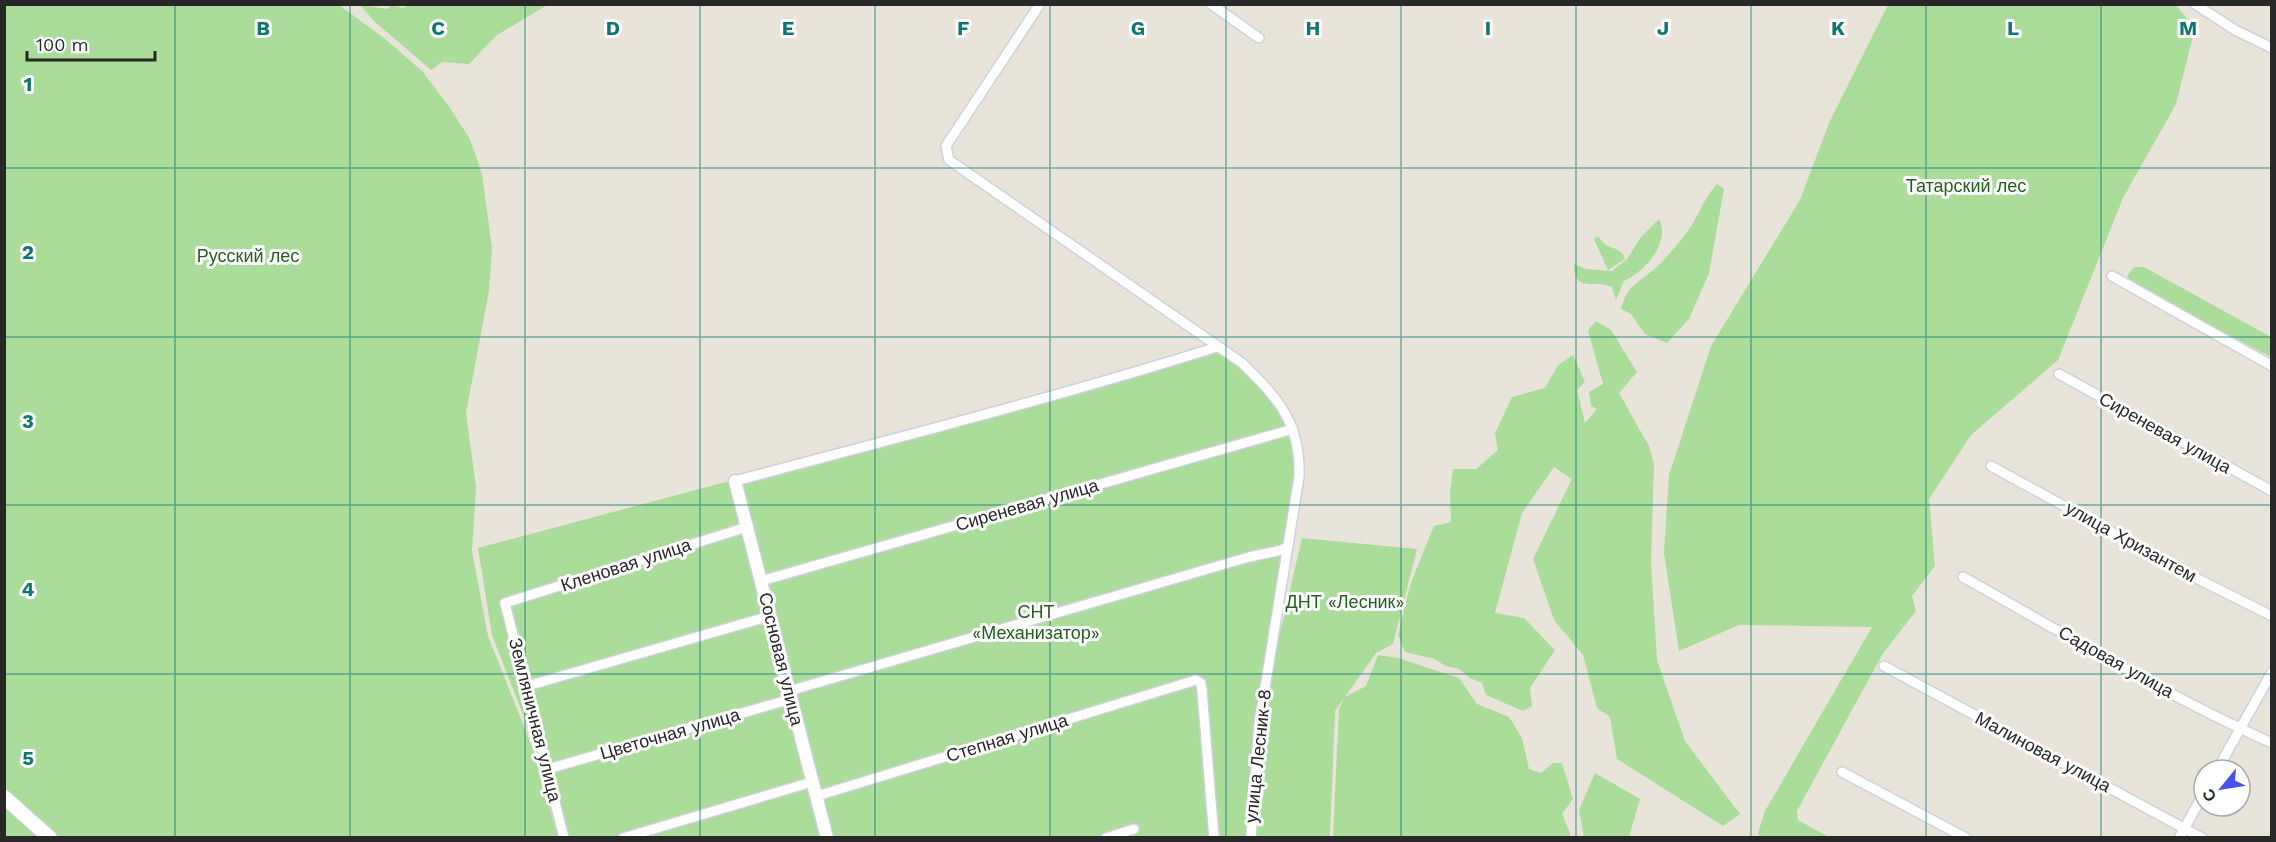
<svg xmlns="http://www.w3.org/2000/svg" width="2276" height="842" font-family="'Work Sans',sans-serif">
	<rect width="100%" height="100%" fill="#e9e4da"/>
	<g fill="#aadc9a">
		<polygon points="410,4 547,4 547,5 497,35 469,64 442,62 431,70 375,22 360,5 388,9 391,5 403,8"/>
		<polygon points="5,5 339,5 384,38 422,71 448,105 470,139 482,174 492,248 489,291 466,413 476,487 472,551 488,636 533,749 558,837 5,838"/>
		<polygon points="1888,5 2176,5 2195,28 2176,104 2123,198 2058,360 1971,435 1929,499 1935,566 1912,596 1916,611 1882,655 1797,811 1798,820 1829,837 1760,837 1758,833 1765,811 1872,627 1739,625 1679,651 1664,553 1669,475 1711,346 1800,200 1829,123"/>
		<path d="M1717,184L1724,189L1709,273L1689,319L1667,343L1645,334L1631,314L1621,309C1627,283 1643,281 1660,264C1673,250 1688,233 1697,216C1703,204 1708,194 1717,184Z"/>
		<path d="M1659,219C1671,243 1644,272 1624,281L1616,300L1612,287C1594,278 1575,295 1574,264L1586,269L1612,271L1627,259L1641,237Z"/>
		<path d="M1598,236C1601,239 1602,242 1605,244C1613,250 1621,247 1625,259L1608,270L1594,239Z"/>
		<polygon points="2134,267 2144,267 2271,337 2271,357 2130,284 2127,276"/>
		<polygon points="1596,321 1611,330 1637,372 1619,393 1649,446 1654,464 1651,562 1657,660 1685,741 1740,814 1723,826 1617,759 1610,717 1597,708 1583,655 1554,620 1533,559 1572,479 1554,467 1522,513 1495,613 1524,618 1555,650 1530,688 1532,706 1523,711 1486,695 1482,683 1470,678 1459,669 1446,666 1434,659 1405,652 1398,635 1410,585 1434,526 1451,522 1450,493 1453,469 1476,469 1498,450 1495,433 1512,397 1545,388 1558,365 1573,355 1585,382 1577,390 1585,423 1597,409 1591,406 1589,392 1603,384 1588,330"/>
		<polygon points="1217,351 1248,370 1283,414 1294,440 1297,467 1268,638 1253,745 1262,743 1271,672 1302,538 1417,549 1393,644 1376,653 1345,697 1366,686 1378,655 1398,658 1459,678 1477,704 1509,717 1522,738 1529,769 1541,773 1553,763 1562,763 1573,799 1562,814 1570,833 1570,837 1333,837 1339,709 1344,698 1335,711 1330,837 561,837 536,748 492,635 478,548"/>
		<polygon points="1595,773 1640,799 1629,837 1584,837 1579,810"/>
	</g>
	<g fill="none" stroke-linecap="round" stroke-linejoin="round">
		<defs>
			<g id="minor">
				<path d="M1040,4L946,146L949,160L1242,363C1278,398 1301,423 1299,477L1259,725L1251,838"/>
				<polyline points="1211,4 1259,38"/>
				<polyline points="2195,4 2235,30 2272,48"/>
				<polyline points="2112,276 2272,366"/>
				<polyline points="2059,374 2272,491"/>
				<polyline points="1991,466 2192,576 2272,616"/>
				<path d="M735,481C896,438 1058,397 1217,347"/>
				<path d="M1963,577C2065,634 2165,695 2272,743"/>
				<polyline points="761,581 1293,429"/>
				<polyline points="1884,666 2202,838"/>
				<polyline points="527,686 770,616"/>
				<polyline points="789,691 1249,557 1282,550 1288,546"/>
				<polyline points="548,769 791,699"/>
				<polyline points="2217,770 2272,672"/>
				<polyline points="1842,772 1966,838"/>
				<polyline points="817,796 1196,680 1201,683 1202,691 1214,838"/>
				<polyline points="564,838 505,603 747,527"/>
				<polyline points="623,838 812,782"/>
				<polyline points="1106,838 1134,829"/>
				<polyline points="2179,838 2204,793"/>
			</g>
			<polyline id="tertiary" points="735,481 827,838"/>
			<polyline id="secondary" points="4,797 50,838"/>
		</defs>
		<use href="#minor" stroke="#d0d1e0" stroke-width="12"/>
		<use href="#tertiary" stroke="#d0d1e0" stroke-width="15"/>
		<use href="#secondary" stroke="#d0d1e0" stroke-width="16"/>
		<use href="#minor" stroke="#fff" stroke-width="9"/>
		<use href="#tertiary" stroke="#fff" stroke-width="12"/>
		<use href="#secondary" stroke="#fff" stroke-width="14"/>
	</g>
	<path fill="none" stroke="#0f766e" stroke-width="1.5" stroke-opacity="0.55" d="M175,4V838M350,4V838M525,4V838M700,4V838M875,4V838M1050,4V838M1226,4V838M1401,4V838M1576,4V838M1751,4V838M1926,4V838M2101,4V838M4,168H2272M4,337H2272M4,505H2272M4,674H2272"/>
	<g text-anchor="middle" stroke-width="6" stroke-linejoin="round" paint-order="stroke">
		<g font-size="18" fill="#255e1e" stroke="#fff">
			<text x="1966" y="192">Татарский лес</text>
			<text x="248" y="262">Русский лес</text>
			<text x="1345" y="608">ДНТ «Лесник»</text>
			<text x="1036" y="618">СНТ<tspan x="1036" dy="21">«Механизатор»</tspan></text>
		</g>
		<g font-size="18" fill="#282828" stroke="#fff">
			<text transform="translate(2165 433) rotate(29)" y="6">Сиреневая улица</text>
			<text transform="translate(1027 505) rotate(-16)" y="6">Сиреневая улица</text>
			<text transform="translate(2131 542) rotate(29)" y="6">улица Хризантем</text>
			<text transform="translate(626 565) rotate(-18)" y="6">Кленовая улица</text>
			<text transform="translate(781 659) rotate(76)" y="6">Сосновая улица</text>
			<text transform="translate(2116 662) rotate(29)" y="6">Садовая улица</text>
			<text transform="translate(535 720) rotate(76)" y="6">Земляничная улица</text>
			<text transform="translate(670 734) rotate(-16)" y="6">Цветочная улица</text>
			<text transform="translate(1007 738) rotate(-17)" y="6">Степная улица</text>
			<text transform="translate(2043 752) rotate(28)" y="6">Малиновая улица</text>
			<text transform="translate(1258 756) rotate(-84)" y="6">улица Лесник-8</text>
		</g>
	</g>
	<g font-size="20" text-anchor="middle" font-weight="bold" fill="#0f766e" stroke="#fff" stroke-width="6" stroke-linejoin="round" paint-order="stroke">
		<text x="263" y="35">B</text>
		<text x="438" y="35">C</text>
		<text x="613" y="35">D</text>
		<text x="788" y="35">E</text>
		<text x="963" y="35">F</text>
		<text x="1138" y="35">G</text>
		<text x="1313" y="35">H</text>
		<text x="1488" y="35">I</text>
		<text x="1663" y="35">J</text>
		<text x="1838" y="35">K</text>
		<text x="2013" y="35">L</text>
		<text x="2188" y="35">M</text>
		<text x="28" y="91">1</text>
		<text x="28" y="259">2</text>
		<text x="28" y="428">3</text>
		<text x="28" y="596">4</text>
		<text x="28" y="765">5</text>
	</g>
	<rect width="2276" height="842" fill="none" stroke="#282828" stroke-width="12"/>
	<g transform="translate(2222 788) rotate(240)"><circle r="28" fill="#ffffff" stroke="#a9a9a9" stroke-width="1.5"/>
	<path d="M0-4.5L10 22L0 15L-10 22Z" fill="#4553ec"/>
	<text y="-9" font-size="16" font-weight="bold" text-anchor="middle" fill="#282828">С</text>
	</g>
	<path d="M27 51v9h128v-9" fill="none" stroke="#282828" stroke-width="3"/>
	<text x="36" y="51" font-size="18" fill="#282828" stroke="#ffffff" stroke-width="4.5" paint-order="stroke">100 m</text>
</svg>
